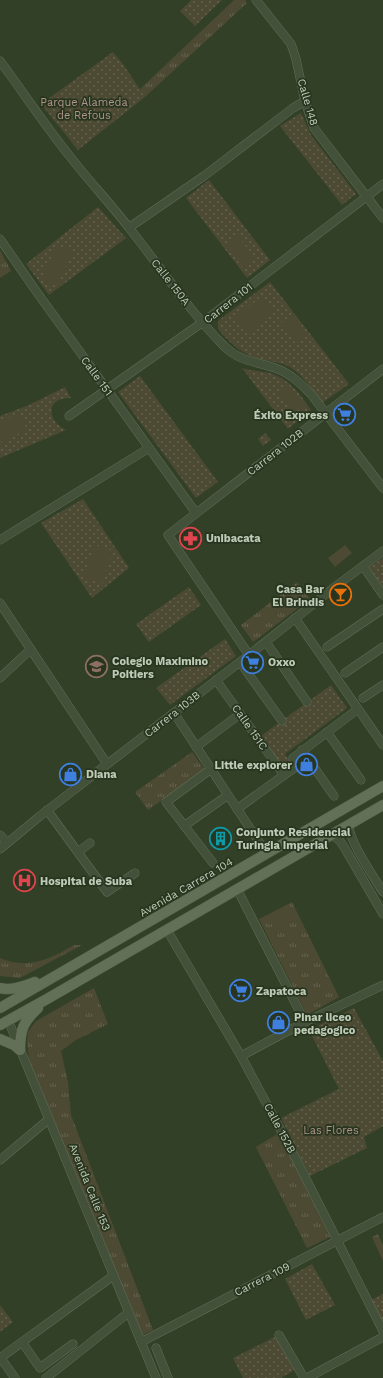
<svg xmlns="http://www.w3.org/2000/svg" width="383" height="1378" font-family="'Work Sans',sans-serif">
	<defs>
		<pattern id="grass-tufts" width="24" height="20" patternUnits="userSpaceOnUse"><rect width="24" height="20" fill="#4d4a33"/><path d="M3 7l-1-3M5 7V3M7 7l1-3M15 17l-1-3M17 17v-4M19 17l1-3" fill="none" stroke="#65634e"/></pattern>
		<pattern id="park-dots" width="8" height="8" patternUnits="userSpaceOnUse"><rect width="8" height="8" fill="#4d4a33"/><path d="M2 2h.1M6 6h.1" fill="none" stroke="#65634e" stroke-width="1.8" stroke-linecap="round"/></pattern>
	</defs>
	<rect width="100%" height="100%" fill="#314026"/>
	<g fill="url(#grass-tufts)">
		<polygon points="234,0 245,0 247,3 145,97 139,90"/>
		<polygon points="0,250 11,271 0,278"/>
		<polygon points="297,582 310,599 253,642 241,625"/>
		<polygon points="192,752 205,770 148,810 135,792"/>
		<polygon points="292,902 339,997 307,1015 259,919"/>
		<path d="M74,945H82L20,978L0,976V958C28,970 50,959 74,945Z"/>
		<polygon points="94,988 108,1024 76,1040 61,1051 68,1082 71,1115 153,1330 140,1336 29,1059 27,1042 28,1032 36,1021"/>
		<polygon points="279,1133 330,1237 307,1248 256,1147"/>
		<polygon points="378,1234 383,1245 383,1261 372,1237"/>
	</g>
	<g fill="url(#park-dots)">
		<polygon points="191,0 222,0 195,26 180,11"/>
		<polygon points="113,52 123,64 145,97 78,150 41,104"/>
		<polygon points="301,113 311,135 356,194 342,205 280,126"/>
		<polygon points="209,180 270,260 247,278 186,198"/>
		<polygon points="98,207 126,238 49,295 26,264"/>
		<path d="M270,282L349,384L322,403C314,392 306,379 294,370C282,360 265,362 251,356C240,352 232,344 224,336C219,331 216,328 219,320Z"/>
		<path d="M242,368C252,371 263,371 273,374C290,380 301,395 311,410L288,429Z"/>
		<polygon points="140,376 218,482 196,498 118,392"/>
		<path d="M65,387L71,398C46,397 46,420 66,430L0,458V416L29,405Z"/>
		<polygon points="265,433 271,440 263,446 258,439"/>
		<polygon points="83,499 129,568 92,598 41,523"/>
		<polygon points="383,558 383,587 369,567"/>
		<polygon points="189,587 201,605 149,642 136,624"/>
		<polygon points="225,639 236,656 170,705 156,688"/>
		<polygon points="331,685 347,708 285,754 294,768 284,775 258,738"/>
		<polygon points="354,1008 383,1061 383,1126 364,1137 367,1148 310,1176 281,1118 339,1089 309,1030"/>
		<polygon points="312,1264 335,1305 306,1320 285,1279"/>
		<polygon points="383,1294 383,1322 371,1300"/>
		<polygon points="0,1305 13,1322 0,1332"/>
		<polygon points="279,1335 298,1368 281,1378 243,1378 233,1358"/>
	</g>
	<g fill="#4d4a33">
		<polygon points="238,236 255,259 243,268 226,245"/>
		<polygon points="57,245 73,252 57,286 41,279"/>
		<polygon points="261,297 274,313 247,334 234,318"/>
		<polygon points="293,314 308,335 296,344 280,323"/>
		<polygon points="289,385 305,405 294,413 279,393"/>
		<polygon points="17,413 27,428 3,444 0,439 0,424"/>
		<polygon points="95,545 113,551 102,583 84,577"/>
		<polygon points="345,545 352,553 335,567 328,558"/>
		<polygon points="282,908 286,916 269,925 265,917"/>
	</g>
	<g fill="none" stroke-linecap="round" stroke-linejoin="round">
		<defs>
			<g id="minor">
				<polyline points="256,0 291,44 296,59 305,101 314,128 383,218"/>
				<path d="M0,61C23,92 44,124 68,154C88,180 110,203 130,229C161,268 189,311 225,347C241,362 255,361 275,368C290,373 300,383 311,394L383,488"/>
				<polyline points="130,227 204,176 293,108 305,101"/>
				<polyline points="0,239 36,291 196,513"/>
				<polyline points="69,416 203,322 383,184"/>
				<polyline points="0,540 149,448"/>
				<polyline points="363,566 383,595"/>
				<polyline points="0,603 107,764"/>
				<polyline points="295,618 383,745"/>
				<polyline points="266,642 307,702"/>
				<polyline points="327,647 383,609"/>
				<polyline points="249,655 168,535 383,369"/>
				<polyline points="240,662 282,721"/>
				<polyline points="345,673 383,647"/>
				<polyline points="0,678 31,649"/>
				<polyline points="216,680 284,775"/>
				<polyline points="363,698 383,685"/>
				<polyline points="174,713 267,854"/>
				<polyline points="327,732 361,780"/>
				<polyline points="196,747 240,714"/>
				<polyline points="302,750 334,796"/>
				<polyline points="211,769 166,802 213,863"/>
				<polyline points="237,809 294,768 293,758 358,709"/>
				<polyline points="47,810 107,892 135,873"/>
				<path d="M349,825C349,842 374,877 383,892"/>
				<polyline points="184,826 228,795"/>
				<polyline points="0,835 7,843"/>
				<polyline points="332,835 340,841 344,847 383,914"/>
				<polyline points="0,849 40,816 249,655 336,586 383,551"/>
				<polyline points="78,852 90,843"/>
				<polyline points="237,889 305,1022"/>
				<polyline points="167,930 241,1056 293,1153 383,1331"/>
				<polyline points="8,1020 156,1378"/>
				<polyline points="241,1056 305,1022 383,985"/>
				<polyline points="0,1160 49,1119"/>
				<polyline points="279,1335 304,1378"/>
				<polyline points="22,1342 40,1368 73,1344"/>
				<polyline points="141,1342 383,1217"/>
				<polyline points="156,1348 168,1378"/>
				<polyline points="0,1357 15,1378"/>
				<polyline points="0,1358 113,1276"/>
				<polyline points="46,1378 128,1313"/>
				<polyline points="307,1378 383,1337"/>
			</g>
			<g id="major">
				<path d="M0,988C12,991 24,986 35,982"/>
				<polyline points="0,1008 383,786"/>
				<polyline points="0,1025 47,999 383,805"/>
				<polyline points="0,1039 14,1045 20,1050"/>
				<path d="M20,1050C20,1030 23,1022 38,1008"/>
			</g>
		</defs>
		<use href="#minor" stroke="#616e58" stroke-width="9"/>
		<use href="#major" stroke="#4f5c47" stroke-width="11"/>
		<use href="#minor" stroke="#43503a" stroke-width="8"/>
		<use href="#major" stroke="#627058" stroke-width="10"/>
	</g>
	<defs>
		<symbol id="supermarket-ring" viewBox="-11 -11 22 22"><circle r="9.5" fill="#28351f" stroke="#3f7fe0" stroke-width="1.5"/><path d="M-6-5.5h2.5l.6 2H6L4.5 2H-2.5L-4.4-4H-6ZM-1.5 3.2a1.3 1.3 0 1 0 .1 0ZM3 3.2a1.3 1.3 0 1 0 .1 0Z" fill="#3f7fe0"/></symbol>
		<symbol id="pharmacy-ring" viewBox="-11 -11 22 22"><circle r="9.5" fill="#28351f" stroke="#e0444e" stroke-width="1.5"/><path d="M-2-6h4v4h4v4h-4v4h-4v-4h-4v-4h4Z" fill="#e0444e"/></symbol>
		<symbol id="bar-ring" viewBox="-11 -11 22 22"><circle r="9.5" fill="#28351f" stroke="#e8710a" stroke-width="1.5"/><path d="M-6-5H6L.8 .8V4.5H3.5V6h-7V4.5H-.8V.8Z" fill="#e8710a"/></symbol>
		<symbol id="school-ring" viewBox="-11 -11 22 22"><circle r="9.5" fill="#28351f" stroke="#8d6e63" stroke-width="1.5"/><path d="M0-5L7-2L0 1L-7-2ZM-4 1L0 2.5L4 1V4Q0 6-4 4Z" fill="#8d6e63"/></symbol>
		<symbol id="shop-ring" viewBox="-11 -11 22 22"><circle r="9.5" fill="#28351f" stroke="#3f7fe0" stroke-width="1.5"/><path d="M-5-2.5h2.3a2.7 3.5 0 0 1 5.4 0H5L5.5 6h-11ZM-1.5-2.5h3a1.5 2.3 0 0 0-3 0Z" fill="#3f7fe0"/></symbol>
		<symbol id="building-ring" viewBox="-11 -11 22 22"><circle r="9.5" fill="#28351f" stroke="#0f9aa8" stroke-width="1.5"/><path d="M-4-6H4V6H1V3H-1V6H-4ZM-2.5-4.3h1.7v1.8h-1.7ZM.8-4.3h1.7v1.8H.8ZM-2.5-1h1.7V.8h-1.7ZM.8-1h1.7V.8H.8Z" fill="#0f9aa8"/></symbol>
		<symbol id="hospital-ring" viewBox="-11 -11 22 22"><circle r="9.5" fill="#28351f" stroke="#e0444e" stroke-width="1.5"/><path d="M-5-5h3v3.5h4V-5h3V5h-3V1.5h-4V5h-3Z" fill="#e0444e"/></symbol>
	</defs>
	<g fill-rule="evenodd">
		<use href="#supermarket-ring" x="332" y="402" width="25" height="25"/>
		<use href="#pharmacy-ring" x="178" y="526" width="25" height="25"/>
		<use href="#bar-ring" x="328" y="582" width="25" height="25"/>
		<use href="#supermarket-ring" x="240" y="650" width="25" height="25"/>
		<use href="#school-ring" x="84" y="654" width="25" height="25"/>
		<use href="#shop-ring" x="294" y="752" width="25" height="25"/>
		<use href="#shop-ring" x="58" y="762" width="25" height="25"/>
		<use href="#building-ring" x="208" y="826" width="25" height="25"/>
		<use href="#hospital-ring" x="12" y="868" width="25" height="25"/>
		<use href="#supermarket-ring" x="228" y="978" width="25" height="25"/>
		<use href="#shop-ring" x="266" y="1010" width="25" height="25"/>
	</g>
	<g text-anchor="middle" stroke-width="3.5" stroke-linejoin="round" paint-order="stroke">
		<g font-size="11" fill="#af948c" stroke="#28351f">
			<text x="84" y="106">Parque Alameda<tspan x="84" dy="13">de Refous</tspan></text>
			<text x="331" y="1134">Las Flores</text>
		</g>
		<g font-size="11" fill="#becbb7" stroke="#28351f">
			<text transform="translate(308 102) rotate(74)" y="4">Calle 148</text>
			<text transform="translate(171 282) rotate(52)" y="4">Calle 150A</text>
			<text transform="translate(228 303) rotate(-38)" y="4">Carrera 101</text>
			<text transform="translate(97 376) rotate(54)" y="4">Calle 151</text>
			<text transform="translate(275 452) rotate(-38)" y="4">Carrera 102B</text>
			<text transform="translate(172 714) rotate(-38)" y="4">Carrera 103B</text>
			<text transform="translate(250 727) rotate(55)" y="4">Calle 151C</text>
			<text transform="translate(186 887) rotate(-30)" y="4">Avenida Carrera 104</text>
			<text transform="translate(280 1128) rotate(62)" y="4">Calle 152B</text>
			<text transform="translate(90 1187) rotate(68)" y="4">Avenida Calle 153</text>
			<text transform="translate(262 1279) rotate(-27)" y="4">Carrera 109</text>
		</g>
		<g font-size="11" font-weight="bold" fill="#becbb7" stroke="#28351f" text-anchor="start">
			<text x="328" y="419" text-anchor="end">Éxito Express</text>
			<text x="206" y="542">Unibacata</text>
			<text x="324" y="593" text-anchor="end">Casa Bar<tspan x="324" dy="13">El Brindis</tspan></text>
			<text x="112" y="665">Colegio Maximino<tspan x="112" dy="13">Poitiers</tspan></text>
			<text x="268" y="666">Oxxo</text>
			<text x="292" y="769" text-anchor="end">Little explorer</text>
			<text x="86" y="778">Diana</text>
			<text x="236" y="836">Conjunto Residencial<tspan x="236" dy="13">Turingia Imperial</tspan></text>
			<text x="40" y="885">Hospital de Suba</text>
			<text x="256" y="995">Zapatoca</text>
			<text x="294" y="1021">Pinar liceo<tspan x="294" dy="13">pedagogico</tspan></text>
		</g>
	</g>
</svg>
